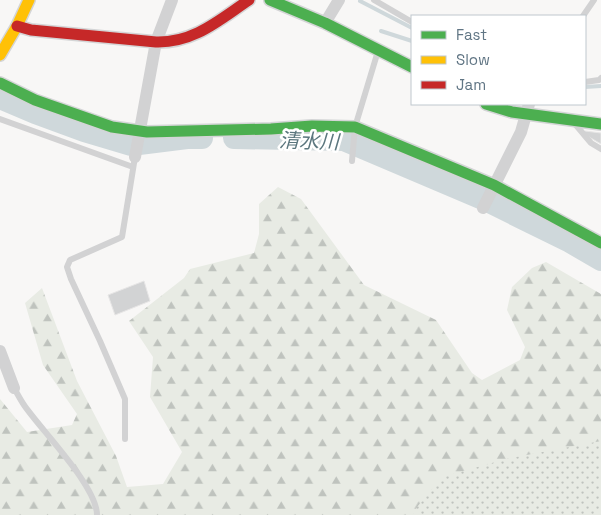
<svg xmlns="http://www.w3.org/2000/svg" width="601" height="515" font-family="'Space Grotesk','Noto Sans JP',sans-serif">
	<defs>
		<pattern id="green-dots" width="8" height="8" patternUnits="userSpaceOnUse" patternTransform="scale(1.25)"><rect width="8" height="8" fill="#e8ebe4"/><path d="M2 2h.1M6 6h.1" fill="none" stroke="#bfc3be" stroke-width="1.8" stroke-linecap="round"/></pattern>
		<pattern id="forest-firs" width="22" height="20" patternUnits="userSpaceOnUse" patternTransform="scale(1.25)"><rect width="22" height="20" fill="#e8ebe4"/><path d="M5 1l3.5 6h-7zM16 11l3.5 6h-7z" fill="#bfc3be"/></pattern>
	</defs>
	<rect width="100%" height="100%" fill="#f8f7f6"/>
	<polygon fill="url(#green-dots)" points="601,422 601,515 369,515 373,500"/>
	<polygon fill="url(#forest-firs)" points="278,187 301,199 364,285 436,320 472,373 482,380 520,360 525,347 507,310 512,287 532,268 546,262 601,294 601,441 506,459 442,477 417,507 413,515 0,515 0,399 27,432 72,425 77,414 43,365 25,303 42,288 77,381 116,456 127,487 163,484 182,452 150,397 153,357 129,321 184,278 190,269 254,253 259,234 259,204"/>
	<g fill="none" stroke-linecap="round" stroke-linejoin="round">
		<g stroke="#cfd8db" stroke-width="4">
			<polyline points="360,1 412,28"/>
			<polyline points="381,31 412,41"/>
			<polyline points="585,87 601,86"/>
		</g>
		<g stroke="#cfd8db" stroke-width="22">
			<polyline points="0,98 35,113 84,131 131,145 187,138 202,138"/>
			<polyline points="234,138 344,140 483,199 570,242 601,260"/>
		</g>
	</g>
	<g fill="#d2d3d4" stroke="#e7e6e6">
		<polygon points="585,131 601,133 601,144 584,134"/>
		<polygon points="144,281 150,301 115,315 108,295"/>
	</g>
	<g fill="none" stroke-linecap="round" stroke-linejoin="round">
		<defs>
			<g id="fast">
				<polyline points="270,0 325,23 412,67"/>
				<polyline points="0,83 35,100 112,127 147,132 271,129 312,126 355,127 494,185 601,243"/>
				<polyline points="486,104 512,112 601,124"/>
			</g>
			<polyline id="slow" points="0,55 17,26 29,0"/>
			<path id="jam" d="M17,26L31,30L156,42C194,43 219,20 249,0"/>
		</defs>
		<use href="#fast" stroke="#d4d5d6" stroke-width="14"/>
		<use href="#slow" stroke="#d4d5d6" stroke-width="14"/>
		<use href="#jam" stroke="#d4d5d6" stroke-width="14"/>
		<g stroke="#d2d2d3" stroke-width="6">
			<polyline points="374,0 412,22"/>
			<polyline points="583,16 594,0"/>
			<polyline points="585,82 599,80 601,78"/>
			<polyline points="0,119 133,167"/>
			<polyline points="575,124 591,143 601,149"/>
			<polyline points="352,161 355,127 378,51"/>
			<path d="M14,388C17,393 20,399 24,405C41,430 97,486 97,515"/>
			<polyline points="125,439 125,399 100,341 71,279 67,267 70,260 122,237 135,157"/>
		</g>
		<g stroke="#d2d2d3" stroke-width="12">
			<polyline points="325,23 339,0"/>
			<polyline points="135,157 156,42 172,0"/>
			<polyline points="483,208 521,132 529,104"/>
			<polyline points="0,351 14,388"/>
		</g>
		<use href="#fast" stroke="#4caf50" stroke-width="11"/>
		<use href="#slow" stroke="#ffc107" stroke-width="11"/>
		<use href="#jam" stroke="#c62828" stroke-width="11"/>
	</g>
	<g text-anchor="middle" stroke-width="5" stroke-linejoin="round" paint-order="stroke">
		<g font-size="20" font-style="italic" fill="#5b767e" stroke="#fff">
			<text transform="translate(309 141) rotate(2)" y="7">清水川</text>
		</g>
	</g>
	<rect x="411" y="15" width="175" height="90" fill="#ffffff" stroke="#bfc8ce"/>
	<rect x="421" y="31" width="25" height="8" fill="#4caf50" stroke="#bfc8ce"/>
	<text x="456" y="40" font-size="15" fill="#607584">Fast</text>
	<rect x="421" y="56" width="25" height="8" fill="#ffc107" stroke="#bfc8ce"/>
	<text x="456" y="65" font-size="15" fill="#607584">Slow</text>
	<rect x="421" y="81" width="25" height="8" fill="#c62828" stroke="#bfc8ce"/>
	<text x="456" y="90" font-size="15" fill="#607584">Jam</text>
</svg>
